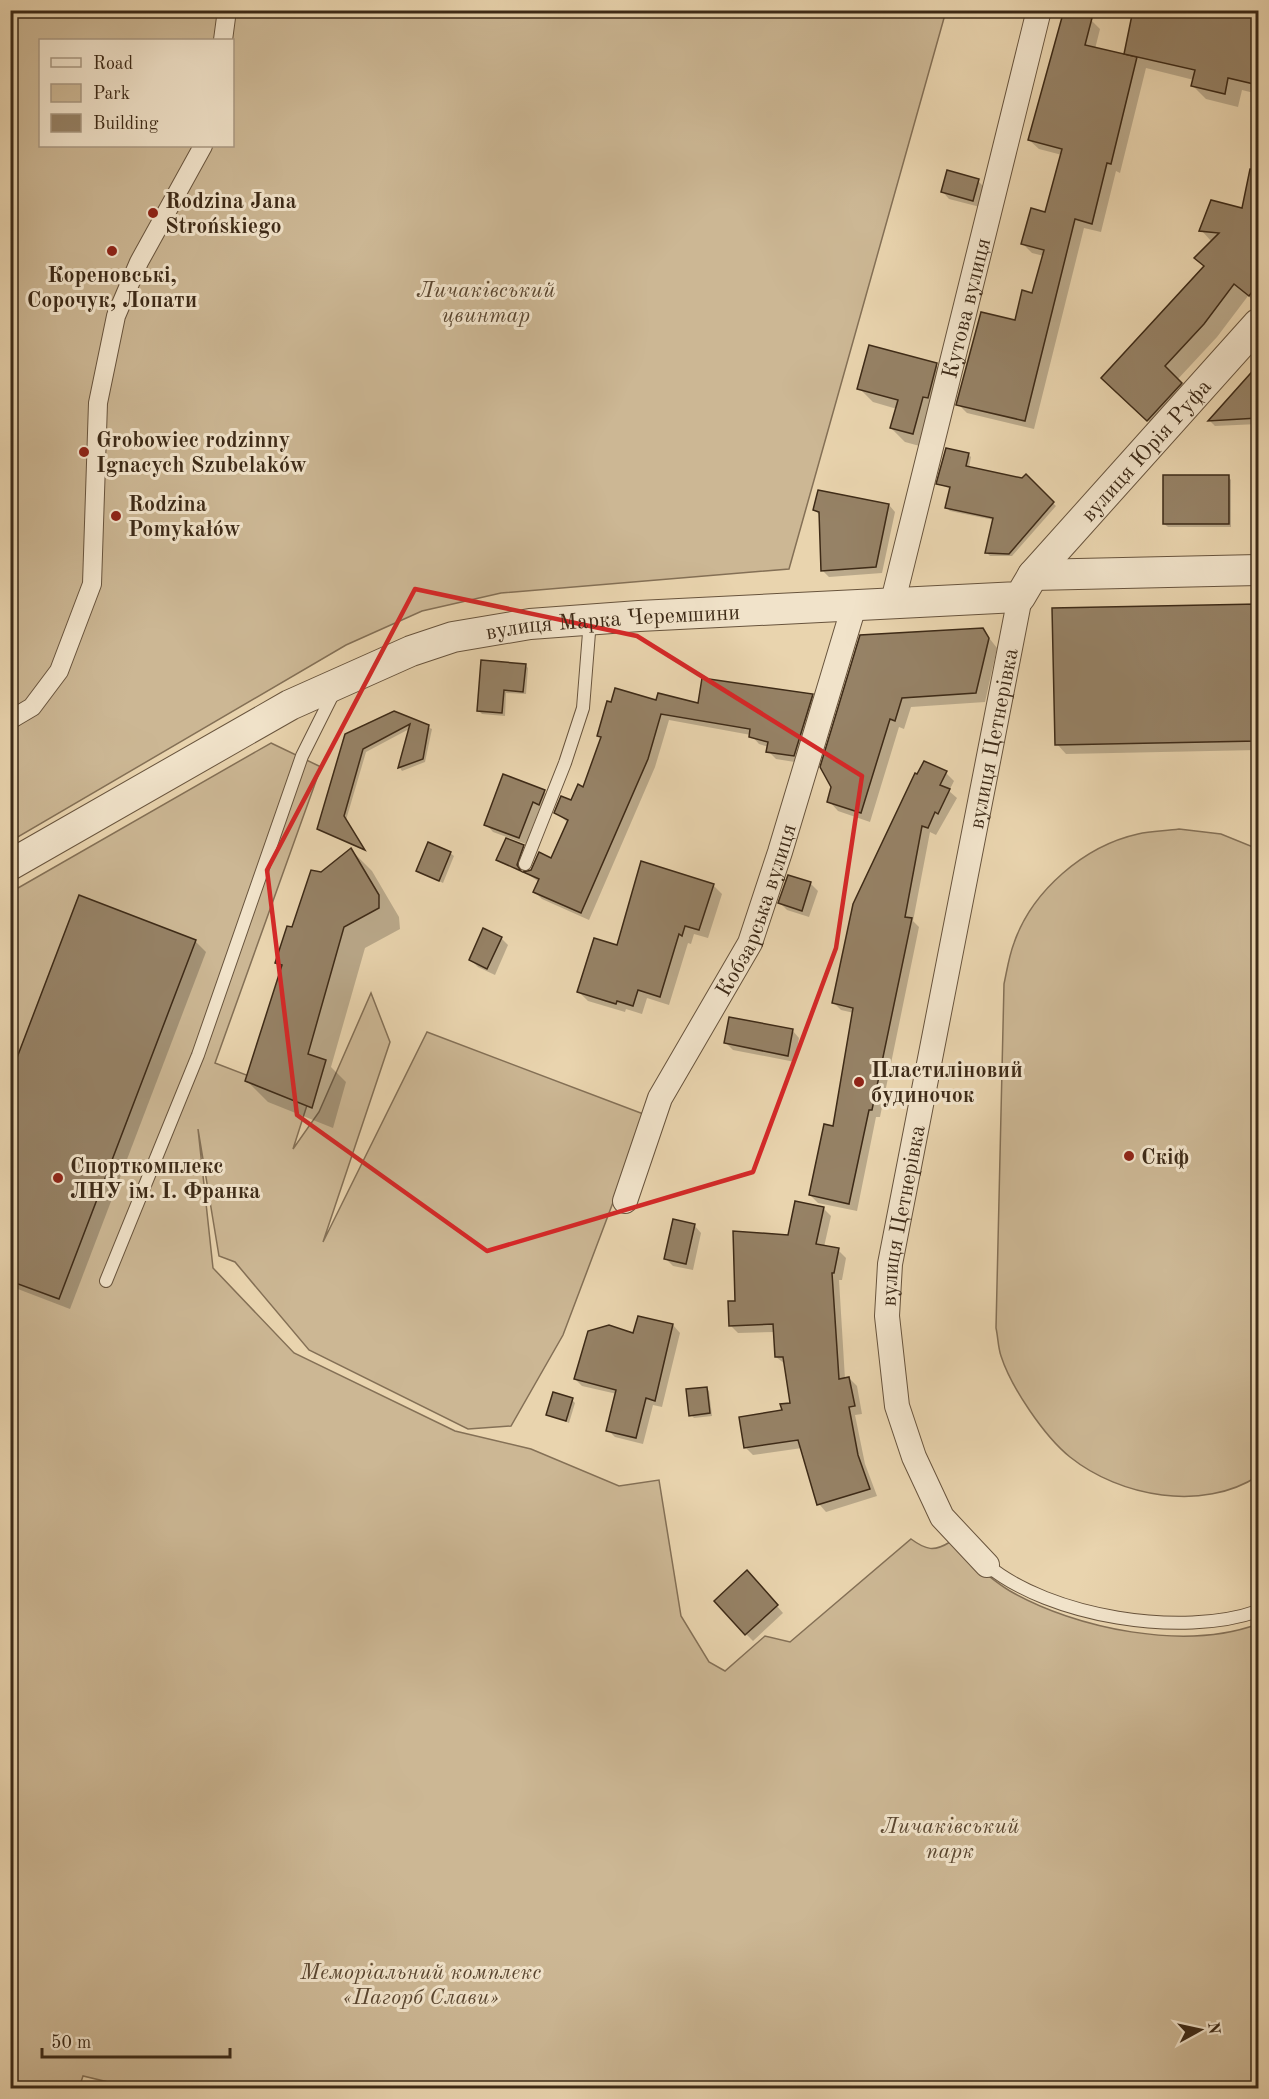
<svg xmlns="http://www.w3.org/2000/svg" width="1269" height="2099" font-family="'Old Standard TT',serif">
	<rect width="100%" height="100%" fill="#e9d4ae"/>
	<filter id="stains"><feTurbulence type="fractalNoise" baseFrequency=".00333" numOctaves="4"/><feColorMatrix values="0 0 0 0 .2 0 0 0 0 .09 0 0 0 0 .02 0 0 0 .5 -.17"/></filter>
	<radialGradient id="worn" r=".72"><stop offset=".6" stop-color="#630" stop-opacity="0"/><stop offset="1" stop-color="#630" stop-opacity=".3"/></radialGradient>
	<g fill="#ccb794" stroke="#847056" stroke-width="1.5" fill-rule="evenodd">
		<path d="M10,11H946L789,569L501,593L422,611L346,645L11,841ZM40,40H232V146H40Z"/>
		<path d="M271,743L321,767L215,1063L309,1099L293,1149L319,1112L371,993L390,1042L323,1242L427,1032L646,1115L563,1335L511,1426L468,1429L309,1350L235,1262L219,1256L198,1129L213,1268L294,1353L455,1431L531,1449L619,1486L659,1480L681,1616L709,1662L725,1671L765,1636L790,1642L911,1539C926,1550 934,1552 950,1542C968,1558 988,1578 1010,1591C1076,1629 1185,1651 1258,1624V2088H133L83,2076L79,2088H11V892Z"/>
		<path d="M1179,829L1221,834L1258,849V1476C1203,1512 1120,1497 1070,1457C1044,1436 1011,1387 1001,1356C998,1347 998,1337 996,1328L1004,984C1007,970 1009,956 1014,943C1032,891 1084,846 1138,834C1151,831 1166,831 1179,829Z"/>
	</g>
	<g fill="#0003">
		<polygon points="1138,10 1258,10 1258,94 1242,90 1238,107 1206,99 1193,86 1194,80 1146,68 1120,173 1116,171 1101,232 1084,228 1034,429 967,413 958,404 1034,295 1044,256 1032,253 1023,244 1046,213 1062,155 1039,149 1029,140 1091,20 1100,29 1095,49 1131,58 1127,54"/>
		<polygon points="1258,140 1258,304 1248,296 1217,337 1177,380 1194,397 1161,433 1117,391 1205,267 1212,242 1201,230 1243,210"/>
		<polygon points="978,181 985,188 980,207 949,199 942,191"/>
		<polygon points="936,365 950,379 927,448 905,442 891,428 897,409 873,402 859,388"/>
		<polygon points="1254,372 1258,376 1258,472 1255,469 1258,424 1215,426 1210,421"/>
		<polygon points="968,454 971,457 969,468 1023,480 1026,477 1056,506 1012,556 990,556 987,553 994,520 950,511 947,508 951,489 938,484"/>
		<polygon points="1228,476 1231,480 1231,527 1168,527 1164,524"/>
		<polygon points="889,505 895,512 882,573 829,577 822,570 821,516 814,510"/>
		<polygon points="1258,605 1258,750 1066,754 1057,744 1054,610"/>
		<polygon points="982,629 997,648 985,702 911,707 904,729 899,727 870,822 838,811 829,801 861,637"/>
		<polygon points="525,665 528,668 526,694 506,693 505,716 482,714 478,710"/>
		<polygon points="812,695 820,703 801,763 776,759 768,751 769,747 759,744 751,735 669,720 655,767 589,920 542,899 535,892 539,882 526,873 552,860 568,823 556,812 572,802 584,789 602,738 599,735 657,701 699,705"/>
		<polygon points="394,713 432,729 425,762 402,771 400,768 411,728 366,752 346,820 365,850 319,829 346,736"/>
		<polygon points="946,773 954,781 949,791 957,798 936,835 930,832 913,921 919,927 880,1117 876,1117 857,1211 818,1203 810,1195 834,1128 854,1013 841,1010 833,1002"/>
		<polygon points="504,776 544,792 552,799 547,811 540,808 526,844 493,832 486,824"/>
		<polygon points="523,846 526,850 518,867 521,872 498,860"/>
		<polygon points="351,850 372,871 399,917 400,929 365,948 331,1067 346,1082 333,1128 268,1102 247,1081 282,968 277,962 321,874"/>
		<polygon points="450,853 454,856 443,883 418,871"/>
		<polygon points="810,883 818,891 809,917 787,910 780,903"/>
		<polygon points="713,885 722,894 708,938 694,934 691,944 688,943 669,1005 647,998 642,1014 626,1009 625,1012 588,1001 579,992 618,947"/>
		<polygon points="501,938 508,945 495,975 478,967 471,960"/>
		<polygon points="195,941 206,952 70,1309 10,1286 10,1080"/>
		<polygon points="792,1030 799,1038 795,1062 733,1050 726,1043"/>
		<polygon points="823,1208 831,1216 824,1247 838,1250 846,1258 842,1280 839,1280 845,1379 849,1378 857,1386 862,1414 855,1415 865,1464 877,1496 826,1512 819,1504 802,1448 753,1455 746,1448 792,1404 785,1364 776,1357 775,1332 738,1333 730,1325 737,1302 789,1237"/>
		<polygon points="694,1225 701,1233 693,1270 673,1266 666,1259"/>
		<polygon points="639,1318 673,1325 680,1333 662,1407 653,1405 643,1444 615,1437 608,1430 617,1394 582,1386 575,1379 634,1335"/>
		<polygon points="706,1388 709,1391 712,1416 694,1418 691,1415"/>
		<polygon points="572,1400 575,1403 569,1423 548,1414"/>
		<polygon points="754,1580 783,1613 753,1641 746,1634"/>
	</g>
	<g fill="#968266" stroke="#3d2a17" stroke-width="1.5">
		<polygon points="1064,10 1092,18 1085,45 1137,57 1111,164 1107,163 1092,224 1075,219 1025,421 956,405 981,312 1015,320 1022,290 1032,293 1044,250 1021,244 1031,208 1045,212 1062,149 1028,140"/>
		<polygon points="1133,10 1258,10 1258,85 1228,78 1225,94 1191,86 1195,70 1124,54"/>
		<polygon points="1250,169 1258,170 1258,284 1249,296 1234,284 1204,324 1165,366 1182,383 1147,421 1101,378 1204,266 1194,258 1219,233 1199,231 1211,200 1242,208"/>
		<polygon points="947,170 979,179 973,201 941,192"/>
		<polygon points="869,345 937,363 928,398 923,397 913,434 890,428 898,400 857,389"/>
		<polygon points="1258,365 1258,418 1208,421"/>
		<polygon points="946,448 969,453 966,466 1022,478 1026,474 1054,502 1009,554 985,553 993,518 945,508 950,487 936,484"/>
		<rect x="1163" y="475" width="66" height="49"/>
		<polygon points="818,490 889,504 876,567 821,571 819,512 813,510"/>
		<polygon points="1258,604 1258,741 1055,745 1052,608"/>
		<polygon points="983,628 989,638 976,693 902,698 895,721 890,719 861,813 827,802 831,787 820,767 860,635"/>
		<polygon points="481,660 526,664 523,692 504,690 502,713 477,711"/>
		<polygon points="702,678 813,694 794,756 766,752 768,742 749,737 750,729 661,714 648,759 581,913 533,892 539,879 523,872 531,870 539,852 551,858 568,820 554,813 561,796 571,800 578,784 583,787 601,737 597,736 607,701 611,702 615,688 656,700 658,693 698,703"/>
		<polygon points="394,711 429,725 423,759 398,768 410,724 363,749 344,816 365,850 317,829 345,734"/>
		<polygon points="924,761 947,771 940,785 950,789 938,814 935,812 928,828 922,826 905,917 912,918 872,1110 869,1110 849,1204 809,1195 824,1124 833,1126 853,1008 832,1003 853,904 915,773 917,774"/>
		<polygon points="503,774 545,790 539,805 533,802 519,838 484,825"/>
		<polygon points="506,838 524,845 517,865 521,871 496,860"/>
		<polygon points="428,842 451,852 439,881 416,871"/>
		<polygon points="351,848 379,895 379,908 344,927 308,1054 326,1060 312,1108 245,1081 282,965 275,963 287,926 292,927 311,870 321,872"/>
		<polygon points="641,861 714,884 699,930 685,926 682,936 679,934 660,997 638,990 633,1006 617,1001 616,1004 577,992 594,938 617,945"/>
		<polygon points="788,875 811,882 802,911 778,903"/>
		<polygon points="79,895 196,940 59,1299 10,1281 10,1076"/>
		<polygon points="483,928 502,937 487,969 469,960"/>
		<polygon points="729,1017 793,1029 788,1056 724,1043"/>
		<polygon points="795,1201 824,1207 816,1244 839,1248 834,1273 832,1273 839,1379 849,1377 855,1406 849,1407 858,1455 870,1489 817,1505 798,1440 744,1448 739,1417 782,1410 780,1404 790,1403 783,1357 775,1357 773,1324 729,1326 728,1301 735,1301 733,1231 788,1235"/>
		<polygon points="673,1219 695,1224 686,1264 664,1259"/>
		<polygon points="638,1316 673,1324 655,1401 646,1398 636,1438 606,1431 616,1390 574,1379 588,1331 609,1325 633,1333"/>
		<polygon points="707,1387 710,1413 689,1416 686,1389"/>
		<polygon points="553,1392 573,1398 566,1421 546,1415"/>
		<polygon points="747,1570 778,1605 745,1635 714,1601"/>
	</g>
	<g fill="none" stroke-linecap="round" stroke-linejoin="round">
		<defs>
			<g id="service">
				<polyline points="525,864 565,763 583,708 590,620"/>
				<polyline points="106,1281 198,1055 302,756 334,692"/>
				<path d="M987,1565C1050,1617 1182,1638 1258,1611"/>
			</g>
			<g id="pedestrian">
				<polyline points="223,40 227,10"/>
				<polyline points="10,720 32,707 59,671 92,584 98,403 116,316 139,262 203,146"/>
			</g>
			<g id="minor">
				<path id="s1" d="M892,605L1039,10"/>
				<path id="s2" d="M625,1201L660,1098L750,943L780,852L854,606"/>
				<path id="s3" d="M987,1565L942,1517L914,1457L897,1406L887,1316L890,1264L1020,597"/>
			</g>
			<g id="tertiary">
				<polyline points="1033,575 1258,570"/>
				<path id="s4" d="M10,865L290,705L411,651L453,637L530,624L639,616L1020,597L1033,575L1258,324"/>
			</g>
		</defs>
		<use href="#service" stroke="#68543d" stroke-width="14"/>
		<use href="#pedestrian" stroke="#68543d" stroke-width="20"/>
		<use href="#minor" stroke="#68543d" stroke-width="26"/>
		<use href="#tertiary" stroke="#68543d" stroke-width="32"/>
		<use href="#service" stroke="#f1e3ca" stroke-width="12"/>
		<use href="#pedestrian" stroke="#f1e3ca" stroke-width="18"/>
		<use href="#minor" stroke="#f1e3ca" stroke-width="24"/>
		<use href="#tertiary" stroke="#f1e3ca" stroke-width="30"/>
	</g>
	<path fill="none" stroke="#d62828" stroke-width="4.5" stroke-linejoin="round" d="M415,589L637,636L862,776L836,948L753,1172L487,1251L297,1115L267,870Z"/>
	<g fill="#8f2418" stroke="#f1e3ca" stroke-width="2">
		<circle cx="153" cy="213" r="6"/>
		<circle cx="112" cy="251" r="6"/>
		<circle cx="84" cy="452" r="6"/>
		<circle cx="116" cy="516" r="6"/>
		<circle cx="859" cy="1082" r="6"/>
		<circle cx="1129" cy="1156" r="6"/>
		<circle cx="58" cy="1178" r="6"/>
	</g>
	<g text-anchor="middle" stroke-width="6" stroke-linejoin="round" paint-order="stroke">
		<g font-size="22" font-weight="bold" fill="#3d2a17" stroke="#f1e3ca" text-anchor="start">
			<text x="165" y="208">Rodzina Jana<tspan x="165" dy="25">Strońskiego</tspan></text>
			<text x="112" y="282" text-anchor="middle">Кореновські,<tspan x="112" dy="25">Сорочук, Лопати</tspan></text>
			<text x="96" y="447">Grobowiec rodzinny<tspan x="96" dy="25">Ignacych Szubelaków</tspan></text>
			<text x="128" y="511">Rodzina<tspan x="128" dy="25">Pomykałów</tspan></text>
			<text x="871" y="1077">Пластиліновий<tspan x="871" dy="25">будиночок</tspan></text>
			<text x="1141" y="1164">Скіф</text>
			<text x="70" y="1173">Спорткомплекс<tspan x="70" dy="25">ЛНУ ім. І. Франка</tspan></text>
		</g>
		<g font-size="22" font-style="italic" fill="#5a4630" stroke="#f1e3ca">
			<text x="486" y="297">Личаківський<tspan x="486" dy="25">цвинтар</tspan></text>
			<text x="950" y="1833">Личаківський<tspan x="950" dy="25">парк</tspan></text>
			<text x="421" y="1979">Меморіальний комплекс<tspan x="421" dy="25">«Пагорб Слави»</tspan></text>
		</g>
		<g font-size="22" fill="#3d2a17" stroke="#f1e3ca">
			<text dy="8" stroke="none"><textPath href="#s1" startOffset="306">Кутова вулиця</textPath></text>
			<text dy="8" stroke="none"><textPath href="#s4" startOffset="1262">вулиця Юрія Руфа</textPath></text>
			<text dy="8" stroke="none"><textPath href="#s4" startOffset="660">вулиця Марка Черемшини</textPath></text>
			<text dy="8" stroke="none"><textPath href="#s3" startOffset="864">вулиця Цетнерівка</textPath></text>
			<text dy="8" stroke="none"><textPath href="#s2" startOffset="321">Кобзарська вулиця</textPath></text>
			<text dy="8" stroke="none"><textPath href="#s3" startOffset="378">вулиця Цетнерівка</textPath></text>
		</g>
	</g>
	<rect width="1269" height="2099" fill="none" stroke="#e9d4ae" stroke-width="36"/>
	<rect x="12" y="12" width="1245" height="2075" fill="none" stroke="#3d2a17" stroke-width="3"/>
	<rect x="18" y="18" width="1233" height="2063" fill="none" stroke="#3d2a17" stroke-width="1.5"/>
	<rect x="39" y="39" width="195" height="108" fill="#f1e3ca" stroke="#a99982" stroke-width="1.5"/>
	<rect x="51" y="58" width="30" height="9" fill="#f1e3ca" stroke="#a99982" stroke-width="1.5"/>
	<text x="93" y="69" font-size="18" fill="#3d2a17">Road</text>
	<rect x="51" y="84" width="30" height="18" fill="#ccb794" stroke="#a99982" stroke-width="1.5"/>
	<text x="93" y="99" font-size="18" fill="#3d2a17">Park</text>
	<rect x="51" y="114" width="30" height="18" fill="#968266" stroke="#a99982" stroke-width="1.5"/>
	<text x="93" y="129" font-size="18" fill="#3d2a17">Building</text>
	<g transform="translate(1200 2030) rotate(82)" stroke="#f1e3ca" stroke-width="4.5" paint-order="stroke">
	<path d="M0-4.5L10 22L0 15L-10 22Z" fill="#3d2a17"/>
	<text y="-9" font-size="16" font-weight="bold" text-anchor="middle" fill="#3d2a17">N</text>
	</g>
	<path d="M42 2048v9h188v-9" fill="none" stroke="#3d2a17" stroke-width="3"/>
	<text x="51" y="2048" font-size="18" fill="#3d2a17" stroke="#f1e3ca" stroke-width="4.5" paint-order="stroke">50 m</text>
	<rect width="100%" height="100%" filter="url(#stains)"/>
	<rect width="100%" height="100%" fill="url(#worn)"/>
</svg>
